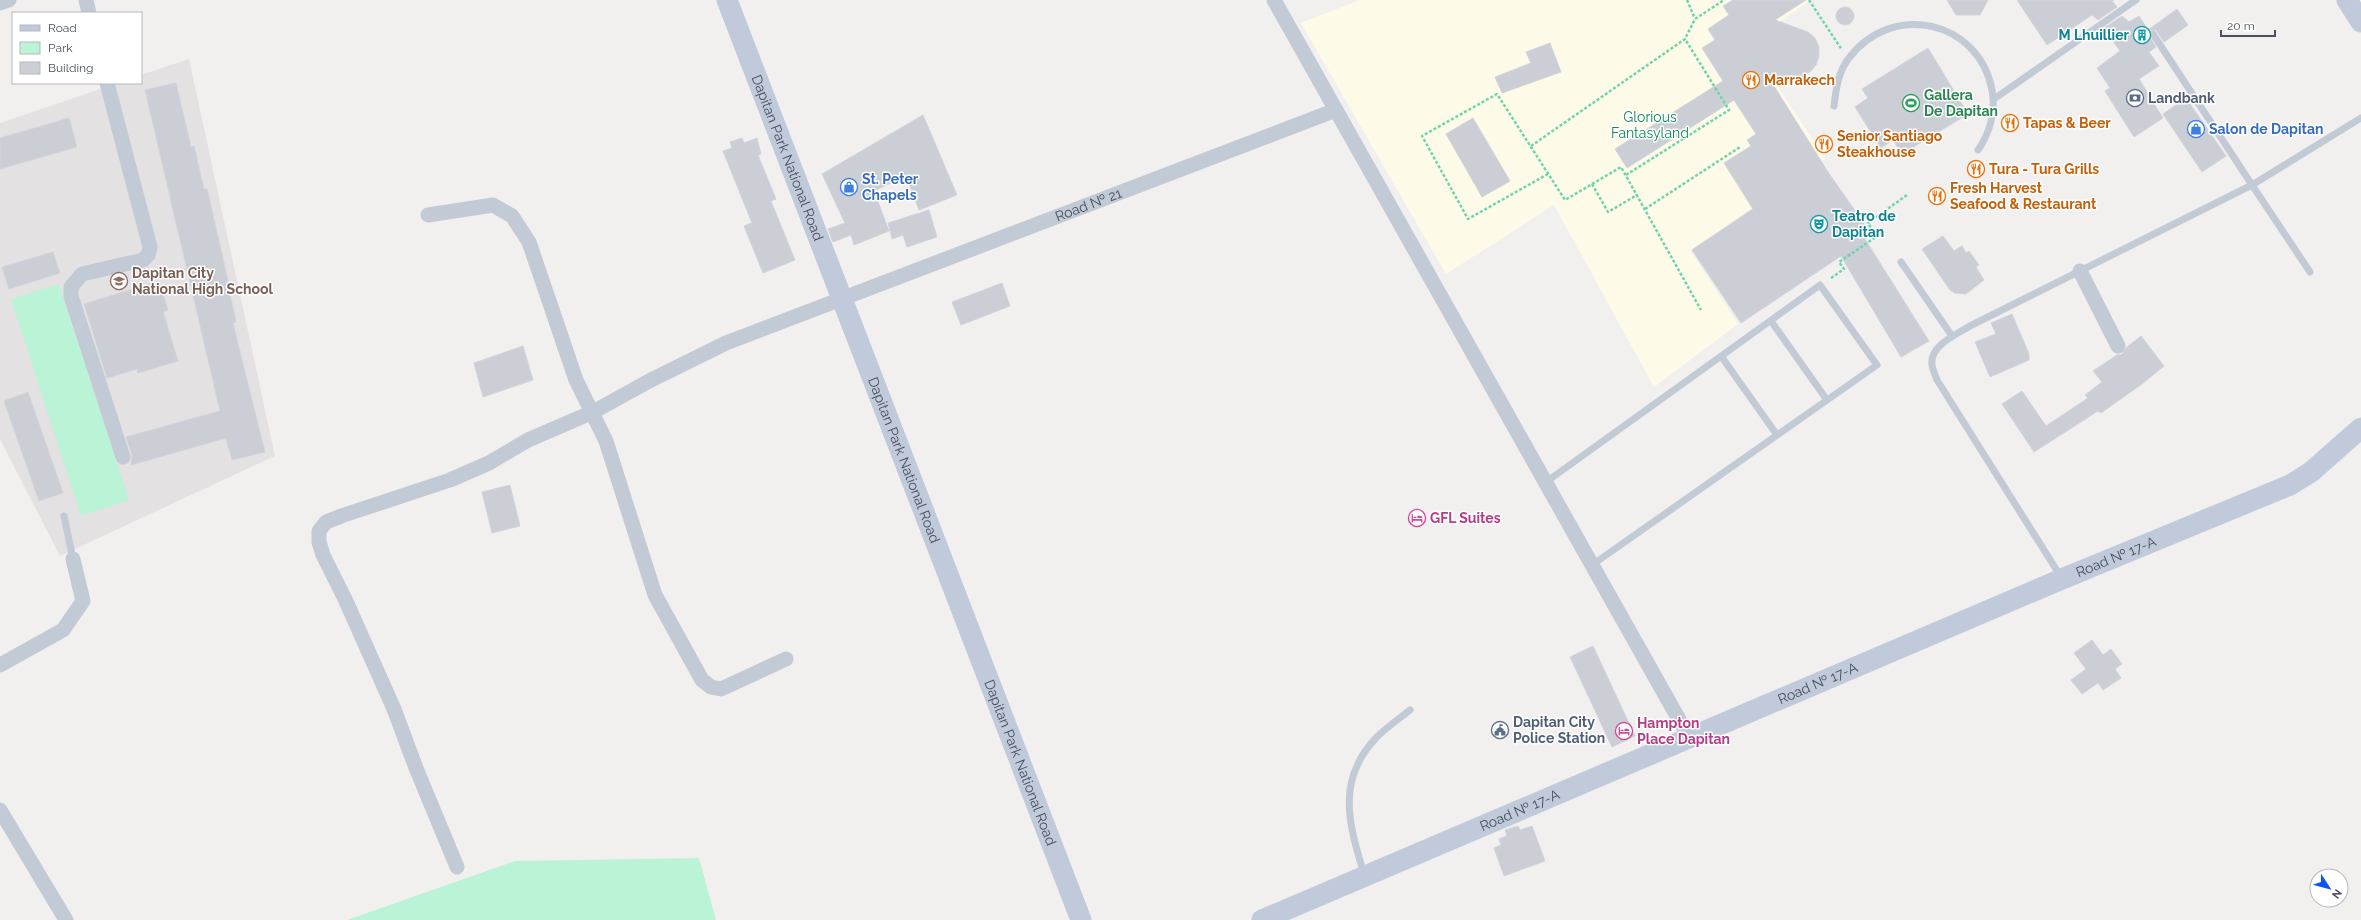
<svg xmlns="http://www.w3.org/2000/svg" width="2361" height="920" font-family="Raleway,sans-serif">
	<rect width="100%" height="100%" fill="#f2f0ef"/>
	<path fill="#fdfae8" d="M1360,0H1811L1750,43L1825,159L1690,250L1738,324L1654,387L1554,205L1446,274L1301,23Z"/>
	<path fill="#e3e1e1" d="M189,59L275,456L60,556L0,439V123L118,83H141V75Z"/>
	<path fill="#bbf3d6" d="M59,284L129,500L81,516L11,299Z
		M699,858L716,920H347L515,861Z"/>
	<path fill="#cbced5" stroke="#d3d4db" d="M1733,0H1806L1775,20L1808,32L1815,38L1819,47V56L1816,65L1810,72L1801,76L1769,78L1828,172L1872,235L1865,239L1929,341L1901,357L1841,256L1741,323L1692,250L1753,209L1724,163L1751,146L1747,140L1756,134L1734,100L1627,168L1615,149L1723,81L1702,48L1715,40L1708,29L1729,15L1723,6Z
		M1947,0H1988L1980,15H1956Z
		M2017,0H2114L2112,1L2117,7L2098,20L2092,15L2047,45Z
		M1836 16a9 9 0 1 1 18 0a9 9 0 1 1-18 0Z
		M2177,9L2188,25L2164,42L2156,30H2150L2149,36L2156,47L2149,52L2159,66L2139,79L2163,118L2134,137L2105,91L2110,88L2097,68L2120,51L2104,28L2122,16L2129,22L2139,16L2148,30Z
		M1550,43L1561,72L1502,93L1495,77L1531,63L1526,52Z
		M1928,48L1968,114L1902,154L1893,140L1881,148L1855,107L1868,98L1862,89Z
		M176,83L191,147L194,146L204,189H207L228,280H227L236,322L233,323L265,452L232,460L226,438L131,465L132,455L126,437L220,411L145,90Z
		M2186,98L2226,156L2202,172L2163,114Z
		M923,115L957,195L919,210L906,176L874,191L889,231L854,245L851,235L833,242L828,229L845,223L822,174Z
		M69,118L77,147L0,169V138Z
		M1473,118L1510,181L1482,197L1446,134Z
		M742,138L744,143L757,138L761,154L758,155L776,199L771,201L795,260L763,273L744,226L752,223L723,151L732,148L730,142Z
		M929,210L937,237L907,247L903,235L892,239L888,223Z
		M1943,236L1954,251L1962,246L1966,253L1969,251L1979,265L1976,267L1984,280L1966,294L1955,293L1950,290L1922,249Z
		M53,252L60,273L9,289L2,267Z
		M159,281L168,310L163,312L178,361L138,373L137,369L107,378L84,304Z
		M1002,283L1010,306L961,325L952,302Z
		M2012,314L2029,354V360L1990,377L1975,342L1996,334L1991,323Z
		M2141,336L2164,366L2142,384L2101,413L2098,411L2034,452L2002,404L2022,391L2046,426L2088,398L2085,395L2102,382L2093,371L2117,355L2122,354L2127,347Z
		M523,346L533,380L483,397L474,363Z
		M28,392L63,493L39,501L4,401Z
		M510,485L520,526L492,533L482,492Z
		M2092,640L2103,655L2111,649L2122,664L2115,669L2121,678L2103,690L2098,683L2082,694L2071,680L2086,669L2074,653Z
		M1593,646L1635,736L1612,747L1570,657Z
		M1518,826L1520,830L1532,826L1545,861L1504,876L1494,848L1501,845L1499,839L1507,836L1505,830Z"/>
	<g fill="none" stroke-linecap="round" stroke-linejoin="round">
		<path stroke="#70d4ad" stroke-width="2.5" stroke-dasharray="3 2" stroke-linecap="butt" d="M1687,0L1695,19
			M1809,0L1842,50
			M1531,146L1685,39L1695,19L1724,0
			M1548,174L1468,219L1422,136L1497,94L1565,200L1621,167L1701,310
			M1626,175L1729,110L1685,39
			M1592,184L1608,212L1637,195
			M1645,209L1740,147
			M1831,278L1844,269L1839,262L1876,237L1868,223L1907,195"/>
		<path stroke="#c2cad5" stroke-width="7" d="M2153,34L2252,185L2361,118
			M1994,99L2136,0
			M1834,106C1836,89 1838,72 1849,58C1892,1 1979,20 1992,90C1996,111 1990,133 1978,150
			M1901,262L1952,336
			M1771,321L1827,400
			M1721,356L1777,435
			M1546,482L1820,285L1877,365L1592,565
			M64,516L73,559
			M2061,577L1937,380C1935,375 1933,370 1932,365C1929,346 1957,334 1970,326L2252,185L2310,272
			M1364,874C1349,825 1336,781 1375,739C1385,728 1399,719 1410,710"/>
		<g stroke="#c2cad5" stroke-width="15">
			<path d="M86,0L89,13"/>
			<path d="M1274,0L1690,739"/>
			<path d="M0,3L9,0"/>
			<path d="M107,83L150,247L148,255L143,260L82,274L71,287V296L123,457"/>
			<path d="M428,215L493,205L512,216L529,242L576,380L606,441L655,595L702,680L711,687L721,689L786,659"/>
			<path d="M2080,271L2118,346"/>
			<path d="M0,665L63,630L83,601L73,559"/>
			<path d="M0,810L66,920"/>
			<path id="s1" d="M457,867L416,768L394,709L345,599L323,555L319,542V531L326,522L344,515L450,480L489,463L528,440L593,412L651,380L726,343L1336,110"/>
		</g>
		<g stroke="#c1cada" stroke-width="21">
			<path id="s2" d="M727,0L1081,920"/>
			<path d="M2347,0L2361,22"/>
			<path id="s3" d="M1262,920L2062,579L2290,485L2311,472L2361,428"/>
		</g>
	</g>
	<defs>
		<g id="building-ring" transform="scale(0.9)"><circle r="9.5" fill="#fff" stroke="#0f9aa8" stroke-width="1.5"/><path d="M-4-6H4V6H1V3H-1V6H-4ZM-2.5-4.3h1.7v1.8h-1.7ZM.8-4.3h1.7v1.8H.8ZM-2.5-1h1.7V.8h-1.7ZM.8-1h1.7V.8H.8Z" fill="#0f9aa8"/></g>
		<g id="restaurant-ring" transform="scale(0.9)"><circle r="9.5" fill="#fff" stroke="#e8710a" stroke-width="1.5"/><path d="M-5-6h1v4h1v-4h1v4h1v-4h1v5L-1.5 .5V6h-2V.5L-5-1ZM5-6V6H3V1.5H1.5Q1.5-4 5-6Z" fill="#e8710a"/></g>
		<g id="bank-ring" transform="scale(0.9)"><circle r="9.5" fill="#fff" stroke="#5c6f8a" stroke-width="1.5"/><path d="M-6-4H6V4H-6ZM0-2.3a2.3 2.3 0 1 0 0 4.6a2.3 2.3 0 1 0 0-4.6Z" fill="#5c6f8a"/></g>
		<g id="stadium-ring" transform="scale(0.9)"><circle r="9.5" fill="#fff" stroke="#2e9e5b" stroke-width="1.5"/><path d="M0-5a6.5 5 0 1 0 0 10a6.5 5 0 1 0 0-10ZM-3.5-1.8h7v3.6h-7Z" fill="#2e9e5b"/></g>
		<g id="shop-ring" transform="scale(0.9)"><circle r="9.5" fill="#fff" stroke="#3f7fe0" stroke-width="1.5"/><path d="M-5-2.5h2.3a2.7 3.5 0 0 1 5.4 0H5L5.5 6h-11ZM-1.5-2.5h3a1.5 2.3 0 0 0-3 0Z" fill="#3f7fe0"/></g>
		<g id="theatre-ring" transform="scale(0.9)"><circle r="9.5" fill="#fff" stroke="#0f9aa8" stroke-width="1.5"/><path d="M-5-5.5Q0-4 5-5.5V0Q5 5 0 6Q-5 5-5 0ZM-3.3-2.5H-1v1.5H-3.3ZM1-2.5H3.3v1.5H1ZM-2.8 1Q0 5.5 2.8 1Z" fill="#0f9aa8"/></g>
		<g id="school-ring" transform="scale(0.9)"><circle r="9.5" fill="#fff" stroke="#8d6e63" stroke-width="1.5"/><path d="M0-5L7-2L0 1L-7-2ZM-4 1L0 2.5L4 1V4Q0 6-4 4Z" fill="#8d6e63"/></g>
		<g id="hotel-ring" transform="scale(0.9)"><circle r="9.5" fill="#fff" stroke="#d1479c" stroke-width="1.5"/><path d="M-6-4.5h1.5V1H6V5H4.5V3h-9V5H-6ZM-4 0a1.8 1.8 0 1 1 3.6 0ZM.5 0V-2.5h3Q6-2.5 6 0Z" fill="#d1479c"/></g>
		<g id="civic-ring" transform="scale(0.9)"><circle r="9.5" fill="#fff" stroke="#5c6f8a" stroke-width="1.5"/><path d="M-.6-6.5H3V-4.5H.6V-3L4-1V1h2V6H-6V1h2V-1L-.6-3ZM-1.2 2.5V6h2.4V2.5Z" fill="#5c6f8a"/></g>
	</defs>
	<g fill-rule="evenodd">
		<use href="#building-ring" x="2142" y="35"/>
		<use href="#restaurant-ring" x="1751" y="80"/>
		<use href="#bank-ring" x="2135" y="98"/>
		<use href="#stadium-ring" x="1911" y="103"/>
		<use href="#restaurant-ring" x="2010" y="123"/>
		<use href="#shop-ring" x="2196" y="129"/>
		<use href="#restaurant-ring" x="1824" y="144"/>
		<use href="#restaurant-ring" x="1976" y="169"/>
		<use href="#shop-ring" x="849" y="187"/>
		<use href="#restaurant-ring" x="1937" y="196"/>
		<use href="#theatre-ring" x="1819" y="224"/>
		<use href="#school-ring" x="119" y="281"/>
		<use href="#hotel-ring" x="1417" y="518"/>
		<use href="#civic-ring" x="1500" y="730"/>
		<use href="#hotel-ring" x="1624" y="731"/>
	</g>
	<g text-anchor="middle" dominant-baseline="central" stroke-width="3" stroke-linejoin="round" paint-order="stroke">
		<g font-size="14" font-weight="bold" fill="#0d838f" stroke="#fff" text-anchor="end">
			<text x="2129" y="35">M Lhuillier</text>
			<text x="1832" y="216" text-anchor="start">Teatro de<tspan x="1832" dy="16">Dapitan</tspan></text>
		</g>
		<g font-size="14" font-weight="bold" fill="#c56008" stroke="#fff" text-anchor="start">
			<text x="1764" y="80">Marrakech</text>
			<text x="2023" y="123">Tapas &amp; Beer</text>
			<text x="1837" y="136">Senior Santiago<tspan x="1837" dy="16">Steakhouse</tspan></text>
			<text x="1989" y="169">Tura - Tura Grills</text>
			<text x="1950" y="188">Fresh Harvest<tspan x="1950" dy="16">Seafood &amp; Restaurant</tspan></text>
		</g>
		<g font-size="14" font-weight="bold" fill="#27864d" stroke="#fff" text-anchor="start">
			<text x="1924" y="95">Gallera<tspan x="1924" dy="16">De Dapitan</tspan></text>
		</g>
		<g font-size="14" font-weight="bold" fill="#4e5e75" stroke="#fff" text-anchor="start">
			<text x="2148" y="98">Landbank</text>
			<text x="1513" y="722">Dapitan City<tspan x="1513" dy="16">Police Station</tspan></text>
		</g>
		<g font-size="14" fill="#108758" stroke="#fff">
			<text x="1650" y="117">Glorious<tspan x="1650" dy="16">Fantasyland</tspan></text>
		</g>
		<g font-size="14" font-weight="bold" fill="#366cbe" stroke="#fff" text-anchor="start">
			<text x="2209" y="129">Salon de Dapitan</text>
			<text x="862" y="179">St. Peter<tspan x="862" dy="16">Chapels</tspan></text>
		</g>
		<g font-size="14" fill="#46505f" stroke="#fff">
			<text stroke="none"><textPath href="#s2" startOffset="169">Dapitan Park National Road</textPath></text>
			<text stroke="none"><textPath href="#s1" startOffset="1203">Road № 21</textPath></text>
			<text stroke="none"><textPath href="#s2" startOffset="493">Dapitan Park National Road</textPath></text>
			<text stroke="none"><textPath href="#s3" startOffset="928">Road № 17-A</textPath></text>
			<text stroke="none"><textPath href="#s3" startOffset="604">Road № 17-A</textPath></text>
			<text stroke="none"><textPath href="#s2" startOffset="817">Dapitan Park National Road</textPath></text>
			<text stroke="none"><textPath href="#s3" startOffset="280">Road № 17-A</textPath></text>
		</g>
		<g font-size="14" font-weight="bold" fill="#785e54" stroke="#fff" text-anchor="start">
			<text x="132" y="273">Dapitan City<tspan x="132" dy="16">National High School</tspan></text>
		</g>
		<g font-size="14" font-weight="bold" fill="#b23c85" stroke="#fff" text-anchor="start">
			<text x="1430" y="518">GFL Suites</text>
			<text x="1637" y="723">Hampton<tspan x="1637" dy="16">Place Dapitan</tspan></text>
		</g>
	</g>
	<rect x="12" y="12" width="130" height="72" fill="#ffffff" stroke="#b5b9bf"/>
	<rect x="20" y="25" width="20" height="6" fill="#c1cada" stroke="#b5b9bf"/>
	<text x="48" y="32" font-size="12" fill="#46505f">Road</text>
	<rect x="20" y="42" width="20" height="12" fill="#bbf3d6" stroke="#b5b9bf"/>
	<text x="48" y="52" font-size="12" fill="#46505f">Park</text>
	<rect x="20" y="62" width="20" height="12" fill="#cbced5" stroke="#b5b9bf"/>
	<text x="48" y="72" font-size="12" fill="#46505f">Building</text>
	<g transform="translate(2329 888) rotate(126)"><circle r="19" fill="#ffffff" stroke="#b5b9bf"/>
	<path d="M0-3L7 15L0 10L-7 15Z" fill="#0b56f1"/>
	<text y="-6" font-size="11" font-weight="bold" text-anchor="middle" fill="#46505f">N</text>
	</g>
	<path d="M2221 30v6h54v-6" fill="none" stroke="#46505f" stroke-width="2"/>
	<text x="2227" y="30" font-size="12" fill="#46505f" stroke="#ffffff" stroke-width="3" paint-order="stroke">20 m</text>
</svg>
